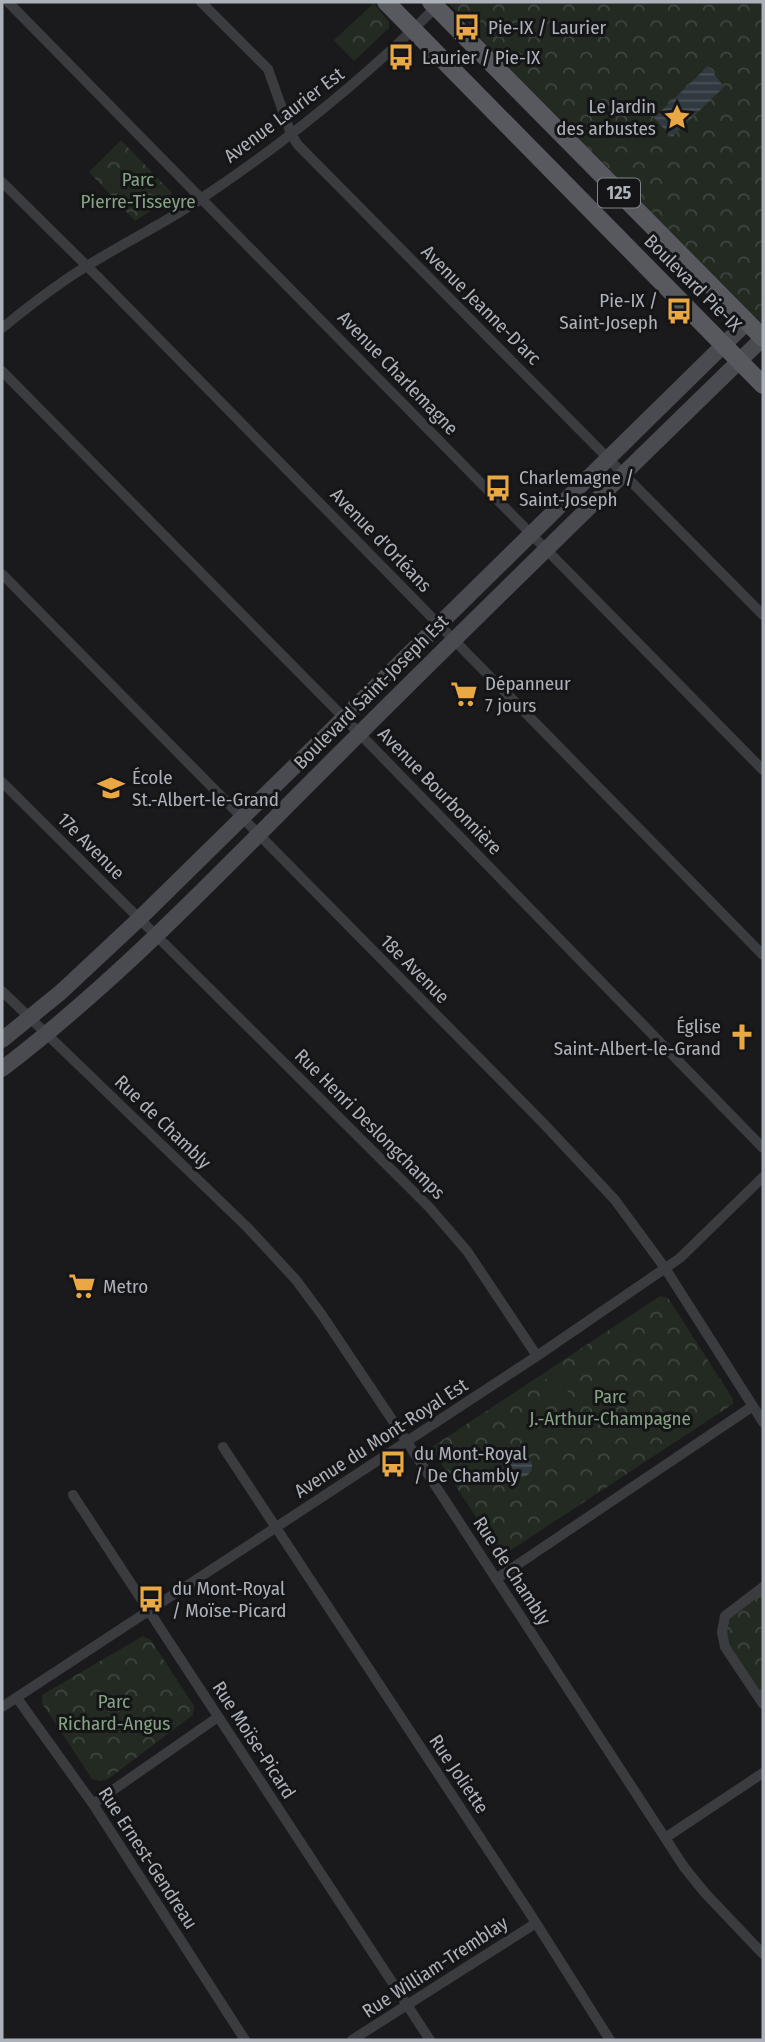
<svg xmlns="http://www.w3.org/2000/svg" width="765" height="2042" font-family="'Fira Sans Condensed',sans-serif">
	<defs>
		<pattern id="forest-crowns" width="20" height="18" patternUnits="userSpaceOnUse" patternTransform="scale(1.75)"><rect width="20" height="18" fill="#222a22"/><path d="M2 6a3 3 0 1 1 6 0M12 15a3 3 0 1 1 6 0" fill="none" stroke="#3f4640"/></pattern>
		<pattern id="water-rules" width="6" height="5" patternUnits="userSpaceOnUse" patternTransform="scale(1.75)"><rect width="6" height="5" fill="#30393f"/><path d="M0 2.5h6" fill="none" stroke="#4b5359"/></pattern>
	</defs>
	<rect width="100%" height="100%" fill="#1a1a1c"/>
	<path fill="url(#forest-crowns)" d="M447,2H763V325L479,37L480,36L476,31L478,28L473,24L471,26Z
		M374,3L389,22V28L354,61L334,40Z
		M121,140L172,193L171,198L135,221L89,172Z
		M660,1296L668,1298L733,1399V1404L508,1552H499L432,1450V1447Z
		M763,1587V1704L725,1647V1616Z
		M143,1636L151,1640L194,1706L193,1715L108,1779L101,1781L92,1779L42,1703V1695Z"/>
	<path fill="#222a22" d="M552,1368L576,1404L567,1410L543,1374Z"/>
	<path fill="url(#water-rules)" d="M708,66L724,87L672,137L654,118Z
		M510 1466a11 11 0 1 1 22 0a11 11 0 1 1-22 0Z"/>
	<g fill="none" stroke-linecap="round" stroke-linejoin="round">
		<path stroke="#3b3c40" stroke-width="10" d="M8,2L763,770
			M201,2L268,69L291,134L298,145L763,615
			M2,182L99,278L763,955
			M2,328C29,306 57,284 87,266C125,242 165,223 202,198C286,142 365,78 436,7
			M2,371L359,733L763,1148
			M2,574L545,1125L615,1200L665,1268L763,1422
			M2,782L429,1207L467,1251L537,1356
			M2,991L248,1228L296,1280L322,1315L407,1442L684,1867L705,1893L763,1954
			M223,1447L529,1912L610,2040
			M73,1495L430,2040
			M496,1579L753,1406
			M763,1587L725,1616L722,1632L725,1647L763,1704
			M17,1698L93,1804L245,2040
			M2,1707L537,1356L680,1258L763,1177
			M93,1804L218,1717
			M665,1838L763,1773
			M352,2040L536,1923"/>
		<path stroke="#494b50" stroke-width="16" d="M2,1040L61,992L139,919L747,322
			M2,1069C124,976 230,862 339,754C479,614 621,476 763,338"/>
		<path stroke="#57595f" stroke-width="18" d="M386,2L763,385
			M431,2L763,338"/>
	</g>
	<defs>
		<g id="bus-bare" transform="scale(2.1)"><path d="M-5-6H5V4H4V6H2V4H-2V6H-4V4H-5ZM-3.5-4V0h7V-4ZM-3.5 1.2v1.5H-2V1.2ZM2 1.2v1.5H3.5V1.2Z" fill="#e9a844" stroke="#151517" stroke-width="2.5" paint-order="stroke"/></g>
		<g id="sight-bare" transform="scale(2.1)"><path d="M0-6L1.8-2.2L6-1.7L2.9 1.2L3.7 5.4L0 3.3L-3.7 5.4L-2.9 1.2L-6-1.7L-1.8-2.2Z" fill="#e9a844" stroke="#151517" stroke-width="2.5" paint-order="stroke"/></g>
		<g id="supermarket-bare" transform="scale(2.1)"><path d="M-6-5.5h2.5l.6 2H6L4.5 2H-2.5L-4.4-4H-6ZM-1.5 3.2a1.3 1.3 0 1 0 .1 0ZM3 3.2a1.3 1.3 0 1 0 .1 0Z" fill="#e9a844" stroke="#151517" stroke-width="2.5" paint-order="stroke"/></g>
		<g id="school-bare" transform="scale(2.1)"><path d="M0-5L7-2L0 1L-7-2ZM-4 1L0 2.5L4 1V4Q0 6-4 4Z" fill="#e9a844" stroke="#151517" stroke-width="2.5" paint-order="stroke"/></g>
		<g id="church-bare" transform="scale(2.1)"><path d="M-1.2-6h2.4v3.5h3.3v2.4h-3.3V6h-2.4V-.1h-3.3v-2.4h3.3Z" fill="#e9a844" stroke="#151517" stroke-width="2.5" paint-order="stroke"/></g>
	</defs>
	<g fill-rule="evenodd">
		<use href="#bus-bare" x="467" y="27"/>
		<use href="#bus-bare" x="401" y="57"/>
		<use href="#sight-bare" x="677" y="117"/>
		<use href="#bus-bare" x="679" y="311"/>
		<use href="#bus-bare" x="498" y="488"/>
		<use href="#supermarket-bare" x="464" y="694"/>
		<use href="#school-bare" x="111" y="788"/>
		<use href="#church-bare" x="742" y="1037"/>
		<use href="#supermarket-bare" x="82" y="1286"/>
		<use href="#bus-bare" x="393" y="1464"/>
		<use href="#bus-bare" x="151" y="1599"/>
	</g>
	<g text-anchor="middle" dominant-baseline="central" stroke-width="6" stroke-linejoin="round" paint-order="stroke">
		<rect fill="#151517" stroke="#7f8389" stroke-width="2" x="598" y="178.5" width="42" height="29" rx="5"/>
		<g font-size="18" font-weight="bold" fill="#adb2ba">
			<text x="619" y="193">125</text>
		</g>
		<g font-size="19" fill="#adb2ba" stroke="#151517" text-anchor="start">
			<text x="488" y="27">Pie-IX / Laurier</text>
			<text x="422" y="57">Laurier / Pie-IX</text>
			<text x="656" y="106" text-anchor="end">Le Jardin<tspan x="656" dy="22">des arbustes</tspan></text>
			<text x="658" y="300" text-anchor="end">Pie-IX /<tspan x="658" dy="22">Saint-Joseph</tspan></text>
			<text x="519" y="477">Charlemagne /<tspan x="519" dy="22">Saint-Joseph</tspan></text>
			<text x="485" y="683">Dépanneur<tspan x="485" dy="22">7 jours</tspan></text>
			<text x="132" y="777">École<tspan x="132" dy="22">St.-Albert-le-Grand</tspan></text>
			<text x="721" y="1026" text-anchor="end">Église<tspan x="721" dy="22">Saint-Albert-le-Grand</tspan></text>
			<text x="103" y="1286">Metro</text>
			<text x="414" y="1453">du Mont-Royal<tspan x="414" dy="22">/ De Chambly</tspan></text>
			<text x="172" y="1588">du Mont-Royal<tspan x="172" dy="22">/ Moïse-Picard</tspan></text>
		</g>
		<g font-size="19" fill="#adb2ba" stroke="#151517">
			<text transform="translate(284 115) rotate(-37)">Avenue Laurier Est</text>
			<text transform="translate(693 283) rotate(45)">Boulevard Pie-IX</text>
			<text transform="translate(481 305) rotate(45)">Avenue Jeanne-D'arc</text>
			<text transform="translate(398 373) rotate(46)">Avenue Charlemagne</text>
			<text transform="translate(381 540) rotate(46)">Avenue d'Orléans</text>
			<text transform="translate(371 692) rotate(-45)">Boulevard Saint-Joseph Est</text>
			<text transform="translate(440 791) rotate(46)">Avenue Bourbonnière</text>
			<text transform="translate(91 846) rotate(45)">17e Avenue</text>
			<text transform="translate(415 969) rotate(45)">18e Avenue</text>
			<text transform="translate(163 1122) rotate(44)">Rue de Chambly</text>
			<text transform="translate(370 1124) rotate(45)">Rue Henri Deslongchamps</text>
			<text transform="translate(381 1438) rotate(-33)">Avenue du Mont-Royal Est</text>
			<text transform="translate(512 1571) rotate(57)">Rue de Chambly</text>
			<text transform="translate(254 1740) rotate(57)">Rue Moïse-Picard</text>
			<text transform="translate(459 1774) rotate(56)">Rue Joliette</text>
			<text transform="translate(148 1858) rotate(57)">Rue Ernest-Gendreau</text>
			<text transform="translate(435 1967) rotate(-33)">Rue William-Tremblay</text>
		</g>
		<g font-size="19" fill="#85a485" stroke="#151517">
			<text x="138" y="179">Parc<tspan x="138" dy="22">Pierre-Tisseyre</tspan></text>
			<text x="610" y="1396">Parc<tspan x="610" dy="22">J.-Arthur-Champagne</tspan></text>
			<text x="114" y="1701">Parc<tspan x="114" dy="22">Richard-Angus</tspan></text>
		</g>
	</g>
	<rect width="765" height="2042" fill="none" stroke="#adb2ba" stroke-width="7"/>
</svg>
